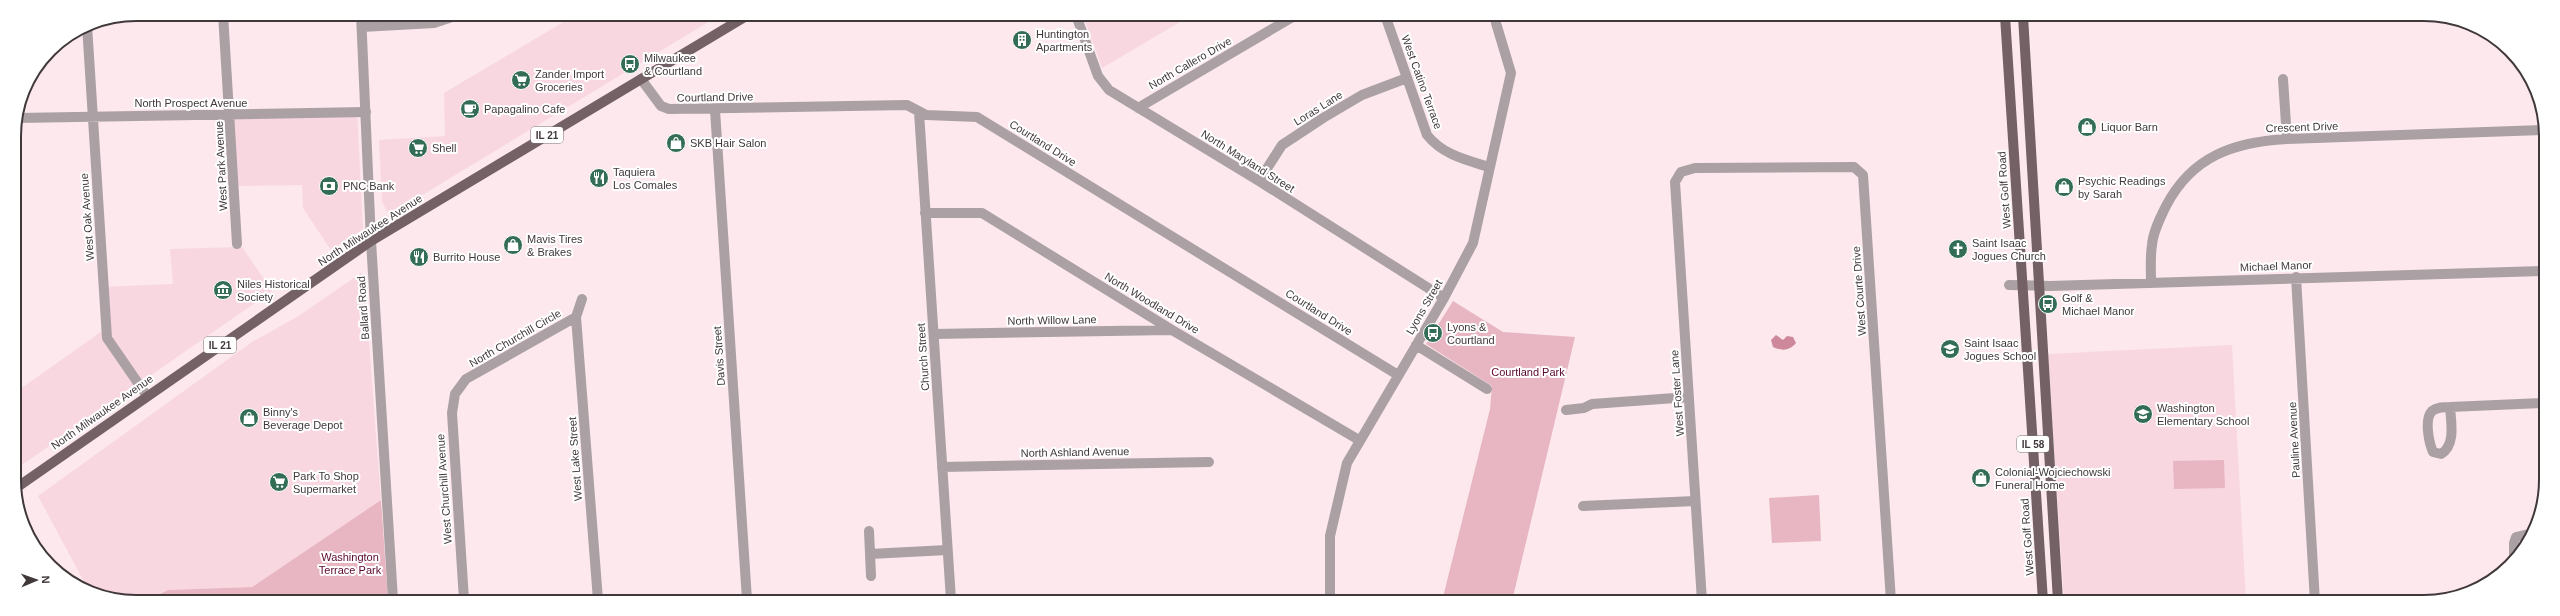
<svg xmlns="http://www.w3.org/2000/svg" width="2560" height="616" font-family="Arial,sans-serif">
	<rect width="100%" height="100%" fill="#fce8ed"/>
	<path fill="#f8d7e0" d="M577,14L720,15L399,209L387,211L382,202L379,140L445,136L444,93Z
		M1083,15H1192L1102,68Z
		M357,110L363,229L331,250L303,208L302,185L236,186L231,113Z
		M242,247L272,291L16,469V392L105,329L102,287L173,284L170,249Z
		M361,273L364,277L381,500L252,587L168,590L149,600H112L89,591L38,496L252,342L297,317Z
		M2232,345L2246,602L2064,601L2048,354Z"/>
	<path fill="#e8b6c3" d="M1453,301L1503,332L1575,337L1512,601H1442L1490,409L1492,386L1426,344Z
		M2224,460L2225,488L2174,489L2173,461Z
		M1819,495L1821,541L1772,543L1769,498Z
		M381,500L388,600H158V595L168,590L252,587Z"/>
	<path fill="#cd889c" d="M1776,335L1783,340L1787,336L1793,337L1796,343C1789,351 1782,351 1773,347L1771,340Z"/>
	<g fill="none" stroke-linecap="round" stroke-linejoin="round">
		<path stroke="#aba0a3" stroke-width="10" d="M223,14L237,244
			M1076,15L1098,76L1109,90L1259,181L1444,298
			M1385,15L1427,135C1443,155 1466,160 1489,167
			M87,25L107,338L147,396
			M362,27L434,23L461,14
			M641,79L661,106L669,109L907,105L926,115L977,117L1398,375
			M2283,79L2287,139
			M1138,108L1296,15
			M715,110L747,600
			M919,112L951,600
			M17,118L366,112
			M1259,181L1282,145L1323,118L1362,95L1407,78
			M925,213H982L1172,330L1359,440
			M2296,277L2315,602
			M2151,282C2151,270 2150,257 2152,245C2153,232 2160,218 2166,206C2192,156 2234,142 2287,139L2544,130
			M2009,285L2050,286L2544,271
			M582,299L576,317L598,600
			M934,334L1171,330
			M1416,345L1487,389
			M2450,407C2451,422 2456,445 2441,454L2433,452C2429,443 2424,419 2432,411C2437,407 2444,407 2450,407L2544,403
			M1566,410L1584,408L1592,404L1689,397
			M942,467L1209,462
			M1583,506L1695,501
			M869,531L871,576
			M870,554L947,550
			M2514,560V543L2516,537L2533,533
			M464,600L452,413L455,394L466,379L576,317
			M1330,601V536L1347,463L1444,298L1473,243L1511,73L1496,23V15
			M1702,601L1675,182L1681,172L1695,168L1854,167L1863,175L1891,601"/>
		<path stroke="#aba0a3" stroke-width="10" d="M361,14L371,241L393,600"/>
		<path stroke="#736165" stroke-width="10" d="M2005,16L2043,601
			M2023,16L2058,601
			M16,488L371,241L748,15"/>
	</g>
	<defs>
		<g id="building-disc" transform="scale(1)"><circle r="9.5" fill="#336d56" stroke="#fff"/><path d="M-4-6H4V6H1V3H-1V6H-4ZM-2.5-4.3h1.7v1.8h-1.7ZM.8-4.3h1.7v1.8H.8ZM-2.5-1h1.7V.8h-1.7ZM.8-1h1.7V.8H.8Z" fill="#fff"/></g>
		<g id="bus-disc" transform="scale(1)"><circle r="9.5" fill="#336d56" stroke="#fff"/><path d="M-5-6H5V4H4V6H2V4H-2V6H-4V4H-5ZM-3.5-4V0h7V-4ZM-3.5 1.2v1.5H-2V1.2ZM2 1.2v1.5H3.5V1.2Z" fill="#fff"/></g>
		<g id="supermarket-disc" transform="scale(1)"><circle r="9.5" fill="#336d56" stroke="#fff"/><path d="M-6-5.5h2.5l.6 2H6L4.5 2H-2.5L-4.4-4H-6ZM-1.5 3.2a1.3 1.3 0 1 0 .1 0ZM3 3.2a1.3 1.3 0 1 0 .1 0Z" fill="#fff"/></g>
		<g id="cafe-disc" transform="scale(1)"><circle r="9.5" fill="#336d56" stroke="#fff"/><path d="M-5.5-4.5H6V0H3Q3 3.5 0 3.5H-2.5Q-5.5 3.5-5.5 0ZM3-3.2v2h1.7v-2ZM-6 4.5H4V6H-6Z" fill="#fff"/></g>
		<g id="shop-disc" transform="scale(1)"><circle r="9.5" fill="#336d56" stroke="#fff"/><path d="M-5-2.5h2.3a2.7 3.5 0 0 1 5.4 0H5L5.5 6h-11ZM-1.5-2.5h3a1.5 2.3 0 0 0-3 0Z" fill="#fff"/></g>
		<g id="restaurant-disc" transform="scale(1)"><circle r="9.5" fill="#336d56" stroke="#fff"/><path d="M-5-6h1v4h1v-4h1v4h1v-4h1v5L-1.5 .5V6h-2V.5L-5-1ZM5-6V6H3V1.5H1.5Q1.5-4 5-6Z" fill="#fff"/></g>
		<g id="bank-disc" transform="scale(1)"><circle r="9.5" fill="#336d56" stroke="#fff"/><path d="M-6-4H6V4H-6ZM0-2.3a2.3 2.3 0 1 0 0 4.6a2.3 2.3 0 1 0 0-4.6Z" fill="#fff"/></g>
		<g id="church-disc" transform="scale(1)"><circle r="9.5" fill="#336d56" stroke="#fff"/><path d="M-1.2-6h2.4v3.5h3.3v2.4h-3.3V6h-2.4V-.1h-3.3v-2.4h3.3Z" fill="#fff"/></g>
		<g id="museum-disc" transform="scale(1)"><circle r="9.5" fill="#336d56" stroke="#fff"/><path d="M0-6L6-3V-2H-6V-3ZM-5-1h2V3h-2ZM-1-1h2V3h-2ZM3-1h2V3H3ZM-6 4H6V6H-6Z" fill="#fff"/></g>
		<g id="school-disc" transform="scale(1)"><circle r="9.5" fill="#336d56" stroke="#fff"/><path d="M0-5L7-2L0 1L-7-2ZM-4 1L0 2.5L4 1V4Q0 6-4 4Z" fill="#fff"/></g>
	</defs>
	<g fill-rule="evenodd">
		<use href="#building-disc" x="1022" y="40"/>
		<use href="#bus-disc" x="630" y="64"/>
		<use href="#supermarket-disc" x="521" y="80"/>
		<use href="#cafe-disc" x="470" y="109"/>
		<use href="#shop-disc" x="2087" y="127"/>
		<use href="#shop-disc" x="676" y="143"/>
		<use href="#supermarket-disc" x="418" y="148"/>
		<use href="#restaurant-disc" x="599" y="178"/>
		<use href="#bank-disc" x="329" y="186"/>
		<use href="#shop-disc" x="2064" y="187"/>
		<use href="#shop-disc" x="513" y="245"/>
		<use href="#church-disc" x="1958" y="249"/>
		<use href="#restaurant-disc" x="419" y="257"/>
		<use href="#museum-disc" x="223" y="290"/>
		<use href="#bus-disc" x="2048" y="304"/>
		<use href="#bus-disc" x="1433" y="333"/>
		<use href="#school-disc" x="1950" y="349"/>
		<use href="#school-disc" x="2143" y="414"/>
		<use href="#shop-disc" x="249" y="418"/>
		<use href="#shop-disc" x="1981" y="478"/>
		<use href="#supermarket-disc" x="279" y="482"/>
	</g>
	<g text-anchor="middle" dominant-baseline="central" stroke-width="4" stroke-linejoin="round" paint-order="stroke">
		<g fill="#fff" stroke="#7a7475" stroke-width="1">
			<rect x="531" y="127" width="32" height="16" rx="3"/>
			<rect x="204" y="337" width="32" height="16" rx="3"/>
			<rect x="2017" y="436" width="32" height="16" rx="3"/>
		</g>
		<g font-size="10" font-weight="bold" fill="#41383a">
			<text x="547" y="135">IL 21</text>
			<text x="220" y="345">IL 21</text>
			<text x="2033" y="444">IL 58</text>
		</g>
		<g font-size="11" fill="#41383a" stroke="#fff" text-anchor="start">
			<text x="1036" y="34">Huntington<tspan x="1036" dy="13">Apartments</tspan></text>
			<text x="644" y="58">Milwaukee<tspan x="644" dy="13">&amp; Courtland</tspan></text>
			<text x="535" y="74">Zander Import<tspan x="535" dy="13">Groceries</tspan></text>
			<text x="484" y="109">Papagalino Cafe</text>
			<text x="2101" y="127">Liquor Barn</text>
			<text x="690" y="143">SKB Hair Salon</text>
			<text x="432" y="148">Shell</text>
			<text x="613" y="172">Taquiera<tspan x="613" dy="13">Los Comales</tspan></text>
			<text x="2078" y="181">Psychic Readings<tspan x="2078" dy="13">by Sarah</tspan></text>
			<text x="343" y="186">PNC Bank</text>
			<text x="527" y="239">Mavis Tires<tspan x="527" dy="13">&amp; Brakes</tspan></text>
			<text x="1972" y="243">Saint Isaac<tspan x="1972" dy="13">Jogues Church</tspan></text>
			<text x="433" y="257">Burrito House</text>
			<text x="237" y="284">Niles Historical<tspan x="237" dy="13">Society</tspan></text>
			<text x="2062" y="298">Golf &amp;<tspan x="2062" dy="13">Michael Manor</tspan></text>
			<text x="1447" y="327">Lyons &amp;<tspan x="1447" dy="13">Courtland</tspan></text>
			<text x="1964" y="343">Saint Isaac<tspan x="1964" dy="13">Jogues School</tspan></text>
			<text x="2157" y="408">Washington<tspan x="2157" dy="13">Elementary School</tspan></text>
			<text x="263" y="412">Binny's<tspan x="263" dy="13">Beverage Depot</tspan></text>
			<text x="1995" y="472">Colonial-Wojciechowski<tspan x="1995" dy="13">Funeral Home</tspan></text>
			<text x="293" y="476">Park To Shop<tspan x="293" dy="13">Supermarket</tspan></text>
		</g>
		<g font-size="11" fill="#41383a" stroke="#fff">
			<text transform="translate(1190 63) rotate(-30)">North Callero Drive</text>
			<text transform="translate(1422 82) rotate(70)">West Catino Terrace</text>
			<text transform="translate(715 97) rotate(-1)">Courtland Drive</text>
			<text x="191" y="103">North Prospect Avenue</text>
			<text transform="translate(1318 108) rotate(-32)">Loras Lane</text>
			<text transform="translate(2302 127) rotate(-2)">Crescent Drive</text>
			<text transform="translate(1043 143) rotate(32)">Courtland Drive</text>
			<text transform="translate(1248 161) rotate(32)">North Maryland Street</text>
			<text transform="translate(221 166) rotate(-93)">West Park Avenue</text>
			<text transform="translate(2004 190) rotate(-94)">West Golf Road</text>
			<text transform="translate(87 217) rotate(-94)">West Oak Avenue</text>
			<text transform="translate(370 230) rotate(-33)">North Milwaukee Avenue</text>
			<text transform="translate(2276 266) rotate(-2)">Michael Manor</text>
			<text transform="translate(1859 291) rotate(-94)">West Courte Drive</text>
			<text transform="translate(1152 303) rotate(31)">North Woodland Drive</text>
			<text transform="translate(1424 307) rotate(-60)">Lyons Street</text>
			<text transform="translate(363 308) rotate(-94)">Ballard Road</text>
			<text transform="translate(1319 312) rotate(32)">Courtland Drive</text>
			<text transform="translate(1052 320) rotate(-1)">North Willow Lane</text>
			<text transform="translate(515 338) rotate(-30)">North Churchill Circle</text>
			<text transform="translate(719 356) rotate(-94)">Davis Street</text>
			<text transform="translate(923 357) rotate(-94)">Church Street</text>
			<text transform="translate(1677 393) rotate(-94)">West Foster Lane</text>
			<text transform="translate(102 412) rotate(-35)">North Milwaukee Avenue</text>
			<text transform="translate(2294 440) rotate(-93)">Pauline Avenue</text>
			<text transform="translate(1075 452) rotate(-1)">North Ashland Avenue</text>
			<text transform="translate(575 459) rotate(-94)">West Lake Street</text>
			<text transform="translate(444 489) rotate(-94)">West Churchill Avenue</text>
			<text transform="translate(2027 537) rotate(-94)">West Golf Road</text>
		</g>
		<g font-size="11" fill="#5b072d" stroke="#fff">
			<text x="1528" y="372">Courtland Park</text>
			<text x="350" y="557">Washington<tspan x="350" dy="13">Terrace Park</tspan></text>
		</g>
	</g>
	<path d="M0 0H2560V616H0ZM136 21H2424A115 115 0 0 1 2539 136V480A115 115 0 0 1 2424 595H136A115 115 0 0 1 21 480V136A115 115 0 0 1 136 21Z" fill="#fff" fill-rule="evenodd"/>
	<path fill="none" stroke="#41383a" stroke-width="2" d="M136 21H2424A115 115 0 0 1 2539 136V480A115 115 0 0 1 2424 595H136A115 115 0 0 1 21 480V136A115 115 0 0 1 136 21Z"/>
	<g transform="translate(36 580) rotate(88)" stroke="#ffffff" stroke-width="3" paint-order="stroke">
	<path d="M0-3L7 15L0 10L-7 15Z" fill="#41383a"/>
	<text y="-6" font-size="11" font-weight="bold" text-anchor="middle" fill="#41383a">N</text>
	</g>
</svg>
